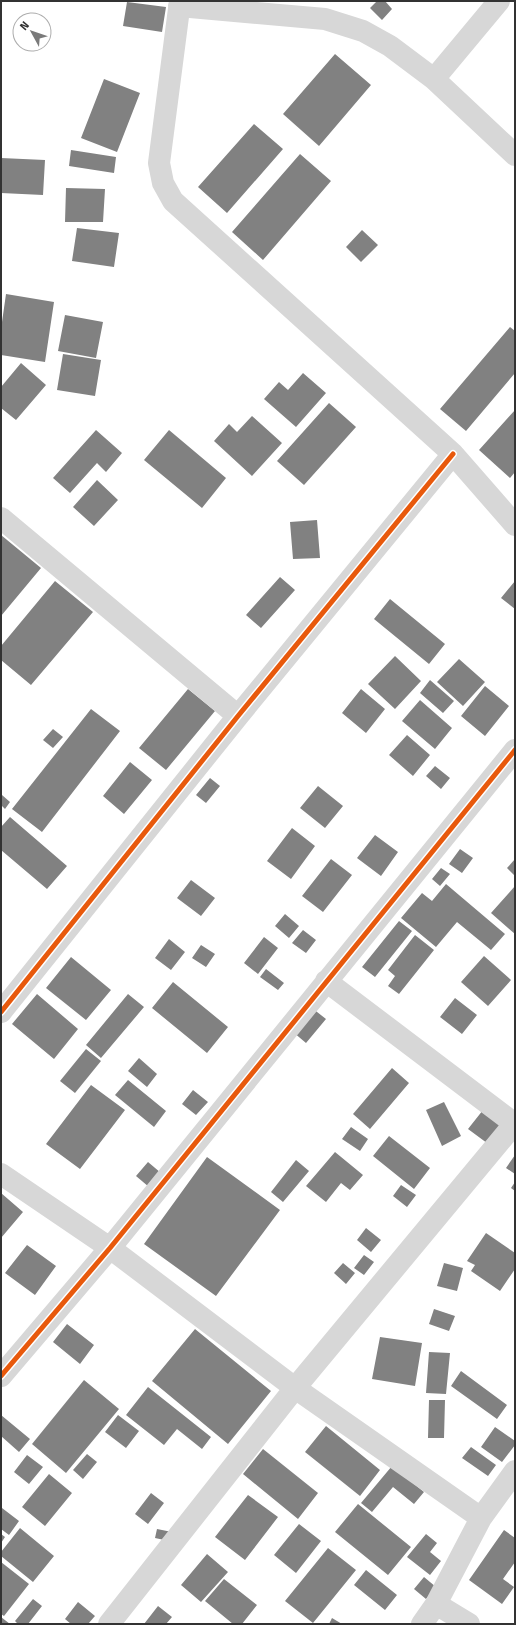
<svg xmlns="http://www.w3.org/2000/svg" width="516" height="1625" font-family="'Fira Sans',sans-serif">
	<rect width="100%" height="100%" fill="#fff"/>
	<path fill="#818181" d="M377,1H385L392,9L382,20L370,8Z
		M127,2L166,7L162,32L123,26Z
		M335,54L371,85L319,146L283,114Z
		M104,79L140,93L117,152L81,138Z
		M254,124L283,149L227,213L198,187Z
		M71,150L116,157L114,173L69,166Z
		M300,154L331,181L263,260L232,232Z
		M1,158L45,160L43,195L1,193Z
		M66,188L105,189L103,222H65Z
		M77,228L119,233L114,267L72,261Z
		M362,230L378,245L361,262L346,247Z
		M6,294L54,302L45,362L1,355V329Z
		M65,315L103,322L96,358L58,351Z
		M510,327L515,331V373L466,431L440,409Z
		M63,354L101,360L95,396L57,390Z
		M21,363L46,385L16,420L1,408V387Z
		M303,373L326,393L296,427L264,399L279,382L288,390Z
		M329,403L356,427L304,485L277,461Z
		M515,410V472L510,478L479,450Z
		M252,416L282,443L252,476L214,441L229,424L237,432Z
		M96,430L122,453L106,472L97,463L70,493L53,478Z
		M169,430L226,478L202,508L144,460Z
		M97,480L118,500L94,526L73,507Z
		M317,520L320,558L293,559L290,522Z
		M1,535L41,568L1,616Z
		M280,577L295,590L261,628L246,615Z
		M55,581L93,612L31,685L1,660V646Z
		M515,581V609L501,598Z
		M390,599L445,644L429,664L374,619Z
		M395,656L421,681L395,709L368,684Z
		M459,659L485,682L463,706L437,682Z
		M430,680L454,701L443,713L420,693Z
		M485,686L509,706L485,736L461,716Z
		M188,689L215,711L166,770L139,748Z
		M361,689L385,709L366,733L342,713Z
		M420,700L452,728L435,749L402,721Z
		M91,709L120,731L42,832L12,809Z
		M53,729L63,737L53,748L43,740Z
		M407,735L430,755L413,776L389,755Z
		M130,762L152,780L124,814L103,796Z
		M435,766L450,778L441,789L426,776Z
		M210,778L220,786L206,803L196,795Z
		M318,786L343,806L325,828L300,808Z
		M2,795L10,802L5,809L1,805Z
		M10,817L67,866L47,889L1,850V827Z
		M292,828L315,846L291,879L267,861Z
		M375,835L398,852L381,876L357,858Z
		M460,849L473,858L462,873L449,864Z
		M331,859L352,875L323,912L302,896Z
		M515,859V876L507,868Z
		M441,868L450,874L440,886L432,879Z
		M191,880L215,898L201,916L177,898Z
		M446,884L505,934L491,950L457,922L436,947L401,918L422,893L432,901Z
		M515,886V934L491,913Z
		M285,914L299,926L289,938L275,926Z
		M399,921L412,931L375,977L362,967Z
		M303,930L316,940L306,953L292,943Z
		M415,935L434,950L399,994L388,986L395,976L388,970Z
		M264,937L278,948L258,974L244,963Z
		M169,939L185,952L171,970L155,958Z
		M201,945L215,954L206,967L192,958Z
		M484,956L511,980L488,1006L461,982Z
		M71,957L111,990L86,1020L46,988Z
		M266,969L284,983L278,990L260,977Z
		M173,982L228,1027L207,1053L152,1008Z
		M37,994L78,1029L54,1059L12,1024Z
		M128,994L144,1007L101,1058L86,1045Z
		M455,998L477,1015L462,1034L440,1017Z
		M312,1008L326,1019L306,1043L293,1032Z
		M86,1049L101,1061L75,1093L60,1081Z
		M139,1058L157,1074L147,1087L128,1071Z
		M392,1068L409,1083L370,1129L353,1114Z
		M128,1080L166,1111L154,1127L115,1095Z
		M91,1085L125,1110L80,1169L46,1144Z
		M193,1090L208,1102L196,1115L182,1104Z
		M444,1102L461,1136L442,1146L426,1110Z
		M483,1110L505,1127L491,1146L468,1129Z
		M351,1127L368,1139L360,1151L342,1139Z
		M389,1136L430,1168L414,1189L373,1156Z
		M335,1152L363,1175L350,1190L341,1183L326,1202L306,1186Z
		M515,1155V1174L506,1168Z
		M207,1157L280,1210L216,1296L144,1244Z
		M296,1160L309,1171L283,1202L271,1192Z
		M148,1162L161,1173L149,1187L136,1176Z
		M515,1182V1191L511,1188Z
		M401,1185L416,1195L407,1207L393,1196Z
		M1,1193L23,1212L1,1238Z
		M366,1228L381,1240L371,1252L357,1240Z
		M486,1233L515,1253V1269L500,1291L471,1271L475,1265L467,1261Z
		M27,1245L56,1266L35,1295L5,1273Z
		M364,1255L374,1262L364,1275L354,1268Z
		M343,1263L355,1273L346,1284L334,1273Z
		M444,1263L463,1268L457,1291L437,1286Z
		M434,1309L455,1316L449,1331L429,1324Z
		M67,1324L94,1345L80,1364L53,1342Z
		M195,1329L271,1391L228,1444L152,1381Z
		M380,1337L422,1343L415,1386L372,1379Z
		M429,1352L450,1353L446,1394L426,1393Z
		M461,1371L507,1405L497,1419L451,1386Z
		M84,1380L119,1409L66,1473L32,1444Z
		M148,1387L211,1437L202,1449L177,1429L164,1445L126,1415Z
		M429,1400H445L444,1438H428Z
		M1,1415L30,1439L19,1452L1,1436Z
		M118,1415L139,1431L126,1448L105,1432Z
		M326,1426L380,1470L360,1496L305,1452Z
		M495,1427L515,1441V1445L502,1462L481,1447Z
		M471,1447L496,1465L488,1476L462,1458Z
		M263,1449L318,1493L298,1519L243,1474Z
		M87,1454L97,1462L83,1479L73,1470Z
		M27,1455L43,1467L29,1484L14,1472Z
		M392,1466L424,1492L414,1504L393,1487L372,1512L361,1503Z
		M49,1474L72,1493L45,1526L22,1507Z
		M151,1493L164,1503L148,1524L135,1514Z
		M248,1495L278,1517L245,1560L215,1537Z
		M358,1504L411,1547L388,1575L335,1532Z
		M2,1508L19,1521L9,1535L1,1529Z
		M299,1524L321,1541L296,1573L274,1555Z
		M20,1528L54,1556L33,1582L1,1556V1552Z
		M157,1529L172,1532L169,1541L155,1538Z
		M504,1530L515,1538V1562L503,1579L514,1587L502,1604L469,1580Z
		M1,1534L5,1537L1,1543Z
		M426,1534L437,1543L430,1552L441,1561L430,1575L407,1557Z
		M328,1548L356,1570L313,1623L285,1601Z
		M207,1554L228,1572L201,1602L181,1585Z
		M1,1562L29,1584L4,1616L1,1614Z
		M366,1570L397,1595L385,1610L354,1585Z
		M424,1577L436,1587L426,1599L414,1589Z
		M224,1579L257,1605L242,1624H233L205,1601Z
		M33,1599L42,1606L28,1624H18L15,1621Z
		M78,1602L95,1616L88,1624H71L65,1619Z
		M158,1606L172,1617L166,1624H144Z
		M1,1617L10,1624H1Z
		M332,1618L342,1624H329Z"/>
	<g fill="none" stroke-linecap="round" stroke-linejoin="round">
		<path stroke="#d7d7d7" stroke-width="22" d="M180,1L159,163L163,183L173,201L453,454L515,525
			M179,6L325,19L363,31L390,46L434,79L515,155
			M434,79L499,1
			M1,518L238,716
			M326,981L515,1124
			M1,1012L238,716L453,454
			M1,1174L110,1248L295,1388L481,1518
			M1,1376L110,1248L515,750
			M436,1604L469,1624
			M109,1624L295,1388L515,1123
			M422,1624L436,1604L481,1518L515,1471"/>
		<g stroke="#fff" stroke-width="8">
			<path id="cycleway" d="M1,1012L238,716L453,454
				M1,1376L110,1248L515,750"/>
		</g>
		<use href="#cycleway" stroke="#e8590c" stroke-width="5"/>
	</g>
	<rect width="516" height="1625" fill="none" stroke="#333333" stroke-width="4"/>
	<g transform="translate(32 32) rotate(310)"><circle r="19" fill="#ffffff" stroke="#adadad"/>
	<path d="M0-3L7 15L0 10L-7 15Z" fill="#7a7a7a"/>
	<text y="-6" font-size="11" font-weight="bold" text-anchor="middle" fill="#333333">N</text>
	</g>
</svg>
